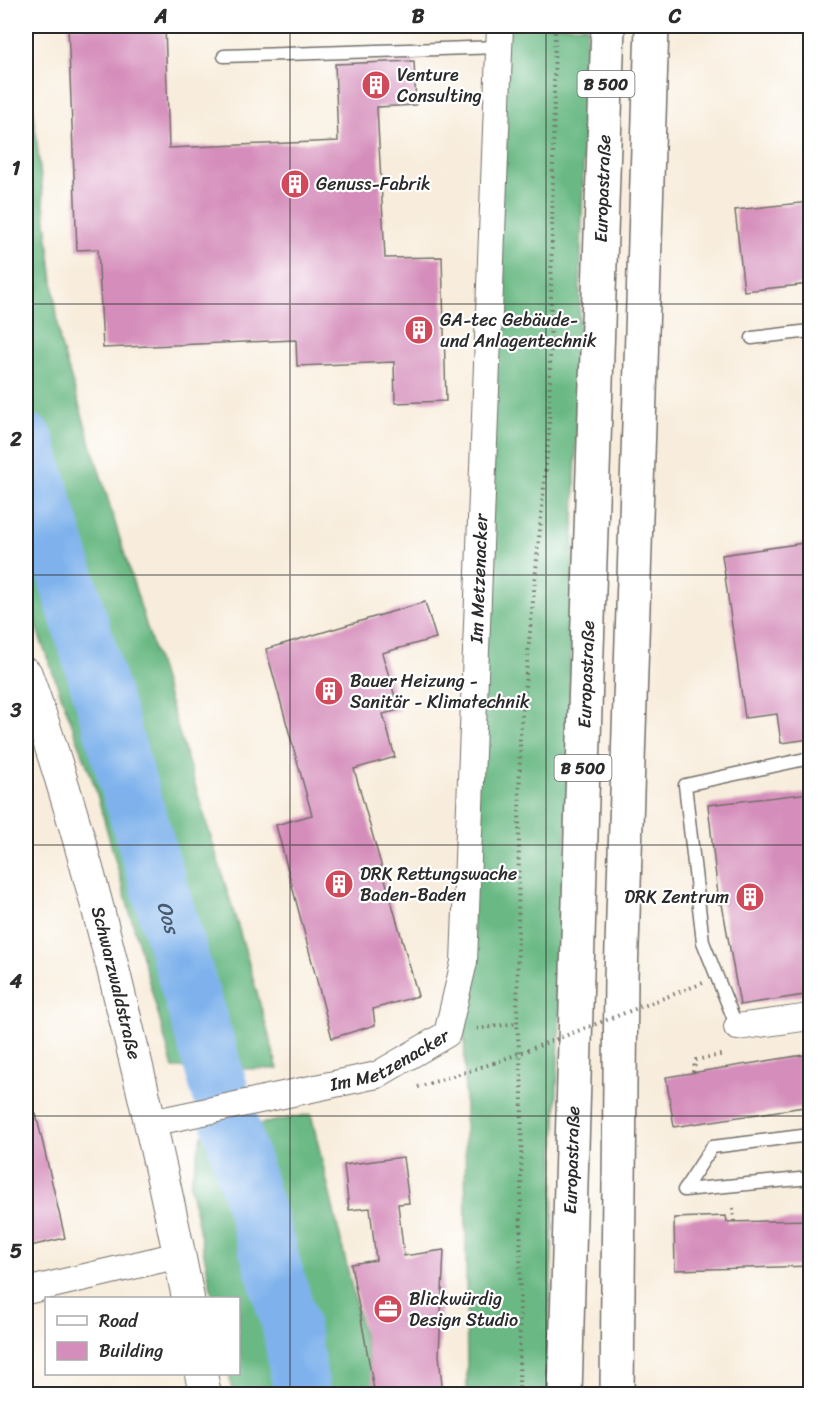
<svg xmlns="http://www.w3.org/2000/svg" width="836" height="1420" font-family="Sriracha,sans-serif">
	<rect width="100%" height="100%" fill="#fff"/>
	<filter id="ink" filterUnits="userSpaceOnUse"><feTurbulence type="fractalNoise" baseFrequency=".0167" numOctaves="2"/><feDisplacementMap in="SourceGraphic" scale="12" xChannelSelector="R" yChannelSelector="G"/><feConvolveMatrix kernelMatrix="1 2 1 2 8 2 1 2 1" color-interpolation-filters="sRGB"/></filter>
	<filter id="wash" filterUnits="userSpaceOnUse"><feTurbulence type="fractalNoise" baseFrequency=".008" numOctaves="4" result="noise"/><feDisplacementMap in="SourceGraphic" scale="24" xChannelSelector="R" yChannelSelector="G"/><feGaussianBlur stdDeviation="1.35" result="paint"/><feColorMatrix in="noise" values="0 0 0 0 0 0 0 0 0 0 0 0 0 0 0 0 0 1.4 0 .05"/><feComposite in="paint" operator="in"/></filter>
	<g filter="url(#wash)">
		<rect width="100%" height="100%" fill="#f8eddc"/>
		<path fill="#6ab984" stroke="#4a7258" stroke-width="1.5" d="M500,26H587L567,796L547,1394H467L464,962Z
			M26,49L60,342L244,946L278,1069L173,1068L95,787L26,600Z
			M311,1114L377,1394H233L229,1374H238V1298H213L190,1185L202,1135Z"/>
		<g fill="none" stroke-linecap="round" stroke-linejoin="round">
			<path stroke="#7fb2ec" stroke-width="57" id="s1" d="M26,442L290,1324L302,1394"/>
		</g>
		<g id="blocks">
			<path fill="#d58ebb" d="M68,26H165L169,148L338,141L335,64L414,61L416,105L377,107L385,258L442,257L446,401L395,403L394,362L297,366L296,340L103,348L98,249L77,250Z
				M810,202V284L744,291L735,210Z
				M810,542V739L781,743L777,714L745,718L722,555Z
				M425,602L436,638L382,653L399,710L383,714L395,757L354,769L418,996L373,1009L375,1025L332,1038L276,825L312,815L266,649Z
				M810,793V994L740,1005L722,904H719L708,805Z
				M810,1054V1106L674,1127L666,1077Z
				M36,1114L65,1238L26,1247V1115Z
				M403,1157L409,1203L398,1204L404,1256L444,1250L439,1355L443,1395H375L351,1264L376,1260L370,1208L349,1210L344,1165Z
				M726,1216L727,1222L810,1220V1266L675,1270L674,1218Z"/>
		</g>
	</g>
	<g filter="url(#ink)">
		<use href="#blocks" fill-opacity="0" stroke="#736f69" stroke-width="1.5"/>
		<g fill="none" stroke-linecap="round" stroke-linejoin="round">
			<g stroke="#736f69" stroke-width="15">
				<path id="service" d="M224,56L500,47
					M752,338L810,331
					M737,1027L703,942L685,785L810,758
					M810,1135L712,1147L684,1190L810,1178"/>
			</g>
			<g stroke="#736f69" stroke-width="28">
				<g id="minor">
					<path d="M737,1027L810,1017"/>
					<path id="s2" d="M151,1123L377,1075L447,1034L464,962L500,26"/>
					<path d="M26,1291L179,1255"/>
				</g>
			</g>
			<g stroke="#736f69" stroke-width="34">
				<g id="tertiary">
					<path id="s3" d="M26,674C66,784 96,896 123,1010C147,1106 169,1202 188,1298"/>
					<path d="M201,1374L205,1394"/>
				</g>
			</g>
			<g stroke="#736f69" stroke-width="36">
				<g id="primary">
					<path id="s4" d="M565,1394L582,798L608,26"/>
					<path d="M617,1394L621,977L652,26"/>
				</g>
			</g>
			<path stroke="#736f69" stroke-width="4" stroke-dasharray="1.5 4.5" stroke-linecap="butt" d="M477,1029L517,1023
				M693,1072L696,1060L725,1054
				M418,1087L494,1063
				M733,1208L734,1222
				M519,1394L522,1088L517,1023L520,736L549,434L555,26"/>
			<use href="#service" stroke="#fff" stroke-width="12"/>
			<use href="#minor" stroke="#fff" stroke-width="26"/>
			<use href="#tertiary" stroke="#fff" stroke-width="32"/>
			<use href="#primary" stroke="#fff" stroke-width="33"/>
			<path stroke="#736f69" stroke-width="4" stroke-dasharray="1.5 4.5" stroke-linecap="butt" d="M494,1063L703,983"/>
		</g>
	</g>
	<path fill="none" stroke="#2b2b2b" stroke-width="1.5" stroke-opacity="0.55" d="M290,26V1394M546,26V1394M26,304H810M26,575H810M26,845H810M26,1116H810"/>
	<defs>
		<g id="building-disc" transform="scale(1.5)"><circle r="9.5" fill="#d1495b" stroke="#fff"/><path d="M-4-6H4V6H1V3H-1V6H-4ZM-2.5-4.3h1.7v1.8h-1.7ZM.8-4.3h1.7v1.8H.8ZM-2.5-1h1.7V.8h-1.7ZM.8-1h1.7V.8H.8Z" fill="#fff"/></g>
		<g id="office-disc" transform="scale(1.5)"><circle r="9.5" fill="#d1495b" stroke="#fff"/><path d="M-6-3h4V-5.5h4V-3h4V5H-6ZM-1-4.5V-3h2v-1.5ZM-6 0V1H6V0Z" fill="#fff"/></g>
	</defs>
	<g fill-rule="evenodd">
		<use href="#building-disc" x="376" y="85"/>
		<use href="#building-disc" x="295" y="184"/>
		<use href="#building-disc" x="419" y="330"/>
		<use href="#building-disc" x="329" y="691"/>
		<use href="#building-disc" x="339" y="884"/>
		<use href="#building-disc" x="750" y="897"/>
		<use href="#office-disc" x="388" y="1309"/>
	</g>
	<g text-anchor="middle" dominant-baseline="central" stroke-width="4.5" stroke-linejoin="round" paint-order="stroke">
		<g fill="#fff" stroke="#6b6b6b" stroke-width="1.5">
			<rect x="577.5" y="71" width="57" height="26" rx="4.5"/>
			<rect x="554.5" y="755" width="57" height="26" rx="4.5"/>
		</g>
		<g font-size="16" font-weight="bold" fill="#2b2b2b">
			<text x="606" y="84">B 500</text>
			<text x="583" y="768">B 500</text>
		</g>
		<g font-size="18" fill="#2b2b2b" stroke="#fff" text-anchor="start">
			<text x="397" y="75">Venture<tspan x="397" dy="21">Consulting</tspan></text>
			<text x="316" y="184">Genuss-Fabrik</text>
			<text x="440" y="320">GA-tec Gebäude-<tspan x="440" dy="21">und Anlagentechnik</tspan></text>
			<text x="350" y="681">Bauer Heizung -<tspan x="350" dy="21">Sanitär - Klimatechnik</tspan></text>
			<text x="360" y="874">DRK Rettungswache<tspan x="360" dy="21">Baden-Baden</tspan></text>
			<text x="729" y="897" text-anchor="end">DRK Zentrum</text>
			<text x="409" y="1299">Blickwürdig<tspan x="409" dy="21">Design Studio</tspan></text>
		</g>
		<g font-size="18" fill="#2b2b2b" stroke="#fff">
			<text stroke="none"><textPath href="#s4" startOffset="1206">Europastraße</textPath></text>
			<text stroke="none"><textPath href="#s2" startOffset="770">Im Metzenacker</textPath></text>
			<text stroke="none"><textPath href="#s4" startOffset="720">Europastraße</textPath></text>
			<text stroke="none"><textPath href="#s3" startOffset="322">Schwarzwaldstraße</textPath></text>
			<text stroke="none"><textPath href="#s2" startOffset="248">Im Metzenacker</textPath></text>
			<text stroke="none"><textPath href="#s4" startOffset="234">Europastraße</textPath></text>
		</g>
		<g font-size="20" font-style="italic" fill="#485a6f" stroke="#fff">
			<text stroke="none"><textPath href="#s1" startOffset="496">Oos</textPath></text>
		</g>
	</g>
	<rect width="836" height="1420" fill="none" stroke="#fff" stroke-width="66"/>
	<rect x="45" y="1297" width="195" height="78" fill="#ffffff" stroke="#aaaaaa" stroke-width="1.5"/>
	<rect x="57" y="1316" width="30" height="9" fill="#ffffff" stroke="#aaaaaa" stroke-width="1.5"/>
	<text x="99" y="1327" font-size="18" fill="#2b2b2b">Road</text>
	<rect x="57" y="1342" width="30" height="18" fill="#d58ebb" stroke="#aaaaaa" stroke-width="1.5"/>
	<text x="99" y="1357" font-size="18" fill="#2b2b2b">Building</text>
	<rect x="33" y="33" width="770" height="1354" fill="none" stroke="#2b2b2b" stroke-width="2"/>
	<g font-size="20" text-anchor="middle" font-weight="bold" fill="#2b2b2b">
		<text x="161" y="23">A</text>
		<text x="418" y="23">B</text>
		<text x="675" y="23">C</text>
		<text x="16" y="175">1</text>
		<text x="16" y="446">2</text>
		<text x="16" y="717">3</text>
		<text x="16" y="988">4</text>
		<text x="16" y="1258">5</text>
	</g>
</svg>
